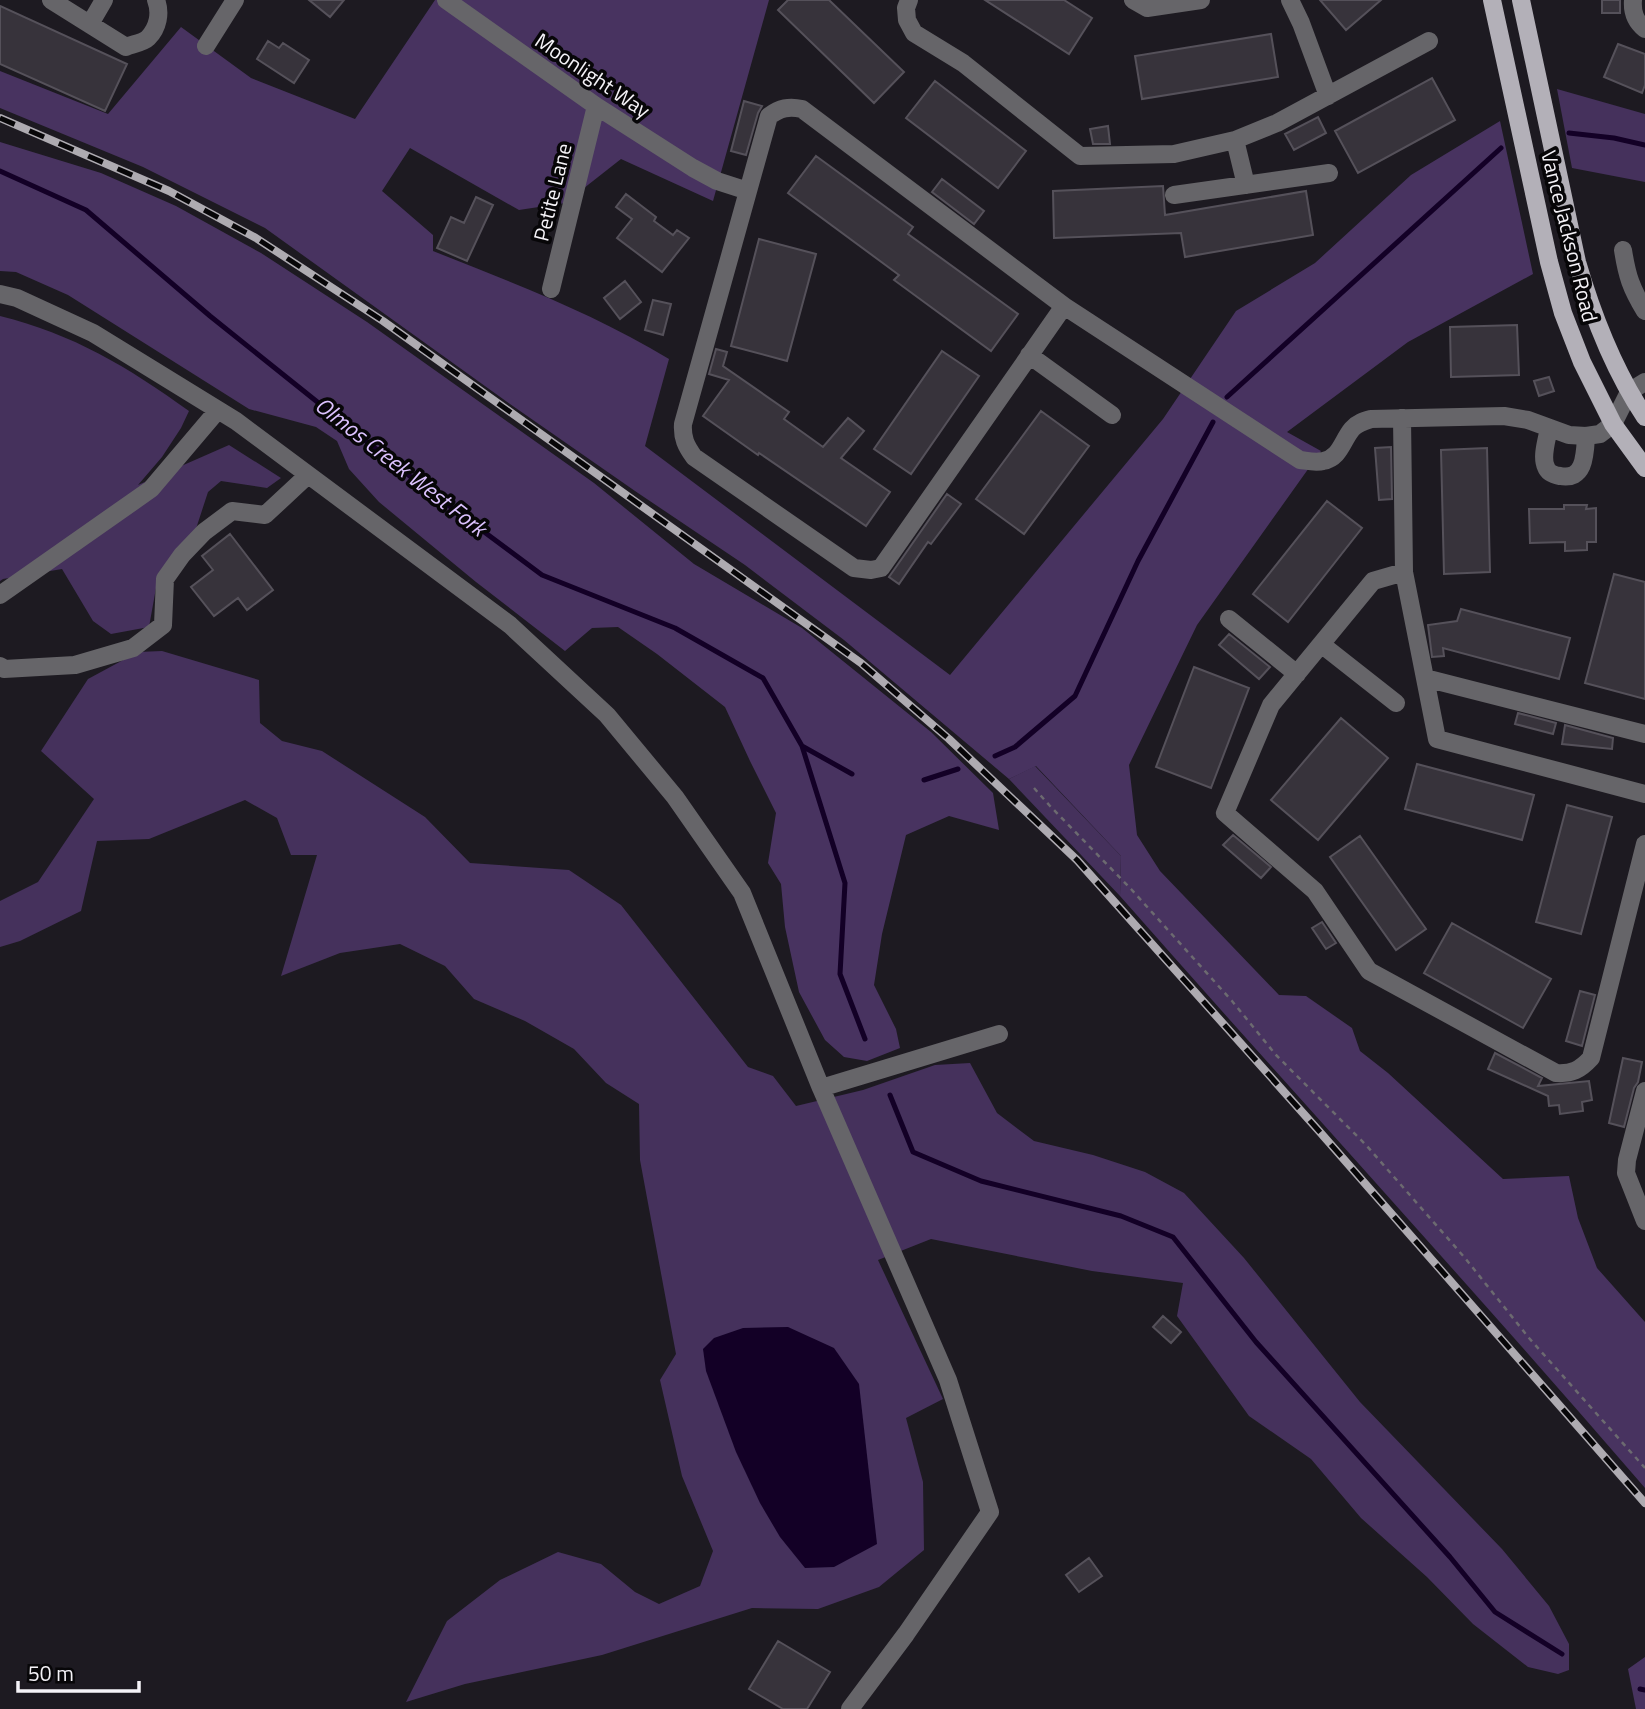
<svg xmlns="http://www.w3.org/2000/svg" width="1645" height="1709" font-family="'Titillium Web',sans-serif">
	<rect width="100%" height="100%" fill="#1d1a21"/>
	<path fill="#45315c" d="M1557,89L1645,114V182L1572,168Z
		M0,316C73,334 128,367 189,411L181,428L162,457L138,485L229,445L281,478L267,488L221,481L208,492L192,541L156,588L149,627L111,634L93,621L62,569L3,579L0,581Z
		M162,651L259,680L260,723L282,741L322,751L425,817L470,863L569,870L621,905L748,1067L773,1076L796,1106L863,1090L935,1065L970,1063L997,1113L1034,1141L1093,1155L1145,1172L1184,1193L1244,1258L1360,1402L1502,1549L1549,1606L1569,1644V1670L1558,1674L1528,1667L1473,1624L1427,1577L1361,1518L1311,1459L1249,1416L1177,1316L1183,1283L1092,1271L931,1239L878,1260L943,1399L906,1418L923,1482L924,1550L879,1587L818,1609L752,1608L602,1655L465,1684L406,1702L447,1621L500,1580L558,1552L601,1564L635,1592L659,1604L700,1586L713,1551L682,1476L660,1380L676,1354L640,1160L639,1104L606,1083L574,1049L525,1021L474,999L445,966L400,944L340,953L281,976L317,855H291L277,818L245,800L149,839L97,841L81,911L20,941L0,947V901L38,882L94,799L41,751L88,679L138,652Z
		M1035,766L1121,856L1120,896L1009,779Z"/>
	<path fill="#483360" d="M435,0H769L713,201L621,159L565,203L519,210L410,148L382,191L433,235V251C513,283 595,314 669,359L645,446L950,675L1163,419L1236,311L1315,263L1411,175L1500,121L1533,274L1408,342L1287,432L1321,451L1197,625L1129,765L1137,835L1160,871L1279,995L1306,996L1352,1028L1360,1051L1388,1073L1503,1179L1569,1176L1578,1218L1597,1268L1645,1322V1488C1473,1288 1294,1094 1120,896L1121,856L1036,766L1009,779L844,640L745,565L635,491L510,404L265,228L143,167L0,108V71L108,114L181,27L251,78L355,119Z
		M0,142L101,173L176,206L261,253L367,322L594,483L694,564L802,628L931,732L993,793L999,830L949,816L906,835L882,934L874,985L896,1029L900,1048L867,1061L844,1057L825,1040L799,992L785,927L781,884L768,863L776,813L750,761L725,707L657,654L618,627L592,628L565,651L476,582L379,502L349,469L337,441L316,427L249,409L68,295L16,272L0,271Z
		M1645,1657V1709H1636L1628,1669Z"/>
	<path fill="#130026" d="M788,1327L834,1348L859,1384L877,1544L834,1567L805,1568L780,1537L760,1503L736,1452L706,1371L703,1349L714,1338L743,1328Z"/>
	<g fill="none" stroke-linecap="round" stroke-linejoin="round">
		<path stroke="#130026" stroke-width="5" d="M1569,133L1614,138L1645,145
			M0,171L86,210L210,316L421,485L542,575L675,628L763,678L802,746L845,883L840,974L865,1039
			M1227,397L1501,148
			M802,746L852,774
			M995,756L1015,747L1075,696L1138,561L1213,422
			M924,780L958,769
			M890,1095L913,1152L981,1181L1121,1216L1173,1237L1256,1342L1450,1557L1495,1612L1562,1654
			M1640,1689L1645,1690"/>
	</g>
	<path fill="#37333b" stroke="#55515a" stroke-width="2" d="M309,0H344L330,17Z
		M788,0H829L904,72L874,103L778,10Z
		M985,0H1064L1092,18L1069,54Z
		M1320,0H1381L1346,30Z
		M1602,0H1620V13H1602Z
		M0,6L127,64L105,111L0,64Z
		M1271,34L1278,77L1142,99L1135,56Z
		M268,41L279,48L283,43L309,60L294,83L257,59Z
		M1618,44L1645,54V85L1642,93L1604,77Z
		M1432,78L1455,120L1358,173L1335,131Z
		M935,81L1026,151L998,188L906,118Z
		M744,101L762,106L758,113L746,155L731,151Z
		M1318,117L1326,133L1294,150L1285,134Z
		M1108,126L1110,144H1093L1090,129Z
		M816,156L913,227L908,234L1018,314L991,351L894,280L899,275L788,193Z
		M942,179L984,211L974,224L932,192Z
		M1163,186L1165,215L1306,191L1313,235L1185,257L1181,233L1054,238L1053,191Z
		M626,194L656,217L654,221L673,235L677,230L689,238L662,272L617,238L632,219L616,207Z
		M476,197L493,205L467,261L437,248L451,217L464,223Z
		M759,239L816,254L787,361L731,346Z
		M625,281L641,302L620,319L604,298Z
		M653,300L671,304L663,335L645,330Z
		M1517,325L1519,375L1451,377L1450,327Z
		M716,349L727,352L723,366L789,412L784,419L823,447L848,418L864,431L841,458L890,492L866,526L759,453L758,455L703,416L729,380L709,374Z
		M942,351L979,376L911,474L874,449Z
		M1549,377L1554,391L1539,396L1534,381Z
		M1041,411L1089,446L1024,534L976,499Z
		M1391,447L1392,499L1379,500L1375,448Z
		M1487,448L1490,572L1444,574L1441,450Z
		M947,494L961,504L931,544L928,542L899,584L889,577Z
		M1327,501L1362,528L1288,622L1253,594Z
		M1564,505H1587L1586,509L1596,508V542H1587V550L1565,551V542L1530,543L1529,509H1564Z
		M230,534L273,590L247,610L238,598L214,616L191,587L213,570L202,556Z
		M1614,574L1645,582V699L1585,683Z
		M1461,609L1570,638L1559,679L1443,648L1444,656L1432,657L1428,625L1457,621Z
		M1229,634L1270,667L1259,679L1219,645Z
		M1194,667L1249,688L1211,788L1156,767Z
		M1518,713L1556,723L1553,734L1515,724Z
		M1341,718L1388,758L1318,840L1271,800Z
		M1565,725L1613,738L1612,749L1562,744Z
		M1417,764L1534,795L1522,840L1405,809Z
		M1567,805L1612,817L1581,934L1536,922Z
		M1233,835L1271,867L1261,878L1223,845Z
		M1360,836L1426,929L1396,950L1330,857Z
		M1322,922L1336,943L1326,949L1312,928Z
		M1452,923L1551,979L1523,1028L1424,973Z
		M1580,991L1595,995L1582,1046L1566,1041Z
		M1495,1053L1542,1078L1538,1086L1589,1081L1592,1100L1582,1102L1583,1111L1560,1114L1559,1105L1549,1106L1548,1096L1488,1069Z
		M1623,1058L1642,1062L1638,1082L1634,1088L1624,1127L1609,1123Z
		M1163,1316L1181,1332L1171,1343L1153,1327Z
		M1089,1558L1102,1576L1079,1592L1066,1575Z
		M778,1641L830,1672L807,1709H783L749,1689Z"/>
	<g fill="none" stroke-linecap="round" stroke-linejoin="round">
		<path stroke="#6c6a70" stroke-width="2.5" stroke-dasharray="5 5" stroke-linecap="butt" d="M1034,788L1050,806L1131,889L1232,1001L1276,1055L1366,1145L1465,1258L1529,1338L1645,1468"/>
		<path stroke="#666569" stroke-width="18" d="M51,0L126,47C132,44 143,43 148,38C158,28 161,13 156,0
			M446,0L596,106L693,168L717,181L748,191
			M909,0L906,8L907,20L914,33L963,63L1080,156L1174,154L1235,140L1277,123L1429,41
			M1133,0L1147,8L1201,0
			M1290,0L1301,23L1328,96
			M1633,0C1632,12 1635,21 1645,29
			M90,24L104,0
			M206,46L235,0
			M1235,140L1246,185
			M1174,195L1329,173
			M1623,250C1627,276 1631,288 1645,311
			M551,289L596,106
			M0,294L17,298L93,333L236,421L510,625L607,715L675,797L742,893L821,1088L948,1380L990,1512L906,1634L850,1709
			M1064,306L802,109C789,106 780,108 769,116L683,424C682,438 686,446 694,457L854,568L871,570L881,568L1064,306L1300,460C1308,461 1316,463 1323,461C1340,458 1342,441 1352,429C1357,423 1364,421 1371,419L1504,416L1528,420L1569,435L1586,436L1600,434L1613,424L1629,392L1645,382
			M1029,355L1112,415
			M1402,418L1404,572L1437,739L1645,794
			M1549,428C1547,439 1541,457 1546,467C1548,473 1554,475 1560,476C1585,481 1585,454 1586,436
			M1404,572L1373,581L1271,705L1225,813L1315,891L1369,971L1556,1073C1572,1074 1580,1070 1591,1058L1645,844
			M0,595L151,489L218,410
			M1229,619L1297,674
			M1321,644L1396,703
			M0,666L4,669L75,665L133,648L163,625L165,579L182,555L204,532L232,511L265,515L308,475
			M1425,678L1645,734
			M821,1088L999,1034
			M1645,1091L1627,1160L1626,1173L1645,1221"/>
		<path stroke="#b3b0b8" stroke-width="18" d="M1492,0L1549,262L1563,313L1582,362L1613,424L1645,468
			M1521,0L1577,262C1593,317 1613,369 1645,417"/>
		<g stroke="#aeabb1" stroke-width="8">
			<path id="rail" d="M0,118L169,191L256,238L383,321L861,663L949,739L1077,860L1319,1131L1645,1503"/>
		</g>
		<use href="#rail" stroke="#070608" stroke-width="5" stroke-dasharray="16" stroke-linecap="butt"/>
	</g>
	<g text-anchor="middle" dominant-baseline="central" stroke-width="7" stroke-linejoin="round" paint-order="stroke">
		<g font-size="21" fill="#f5f3f8" stroke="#070608">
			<text transform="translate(593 75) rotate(34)">Moonlight Way</text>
			<text transform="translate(552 192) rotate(-76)">Petite Lane</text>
			<text transform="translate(1570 236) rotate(76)">Vance Jackson Road</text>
		</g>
		<g font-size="23" font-style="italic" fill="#dcc2ff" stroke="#070608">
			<text transform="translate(401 466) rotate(38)">Olmos Creek West Fork</text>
		</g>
	</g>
	<path d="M18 1681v10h121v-10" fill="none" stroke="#f5f3f8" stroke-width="3.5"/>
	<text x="28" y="1681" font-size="21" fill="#f5f3f8" stroke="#070608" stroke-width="5" paint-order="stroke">50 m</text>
</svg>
